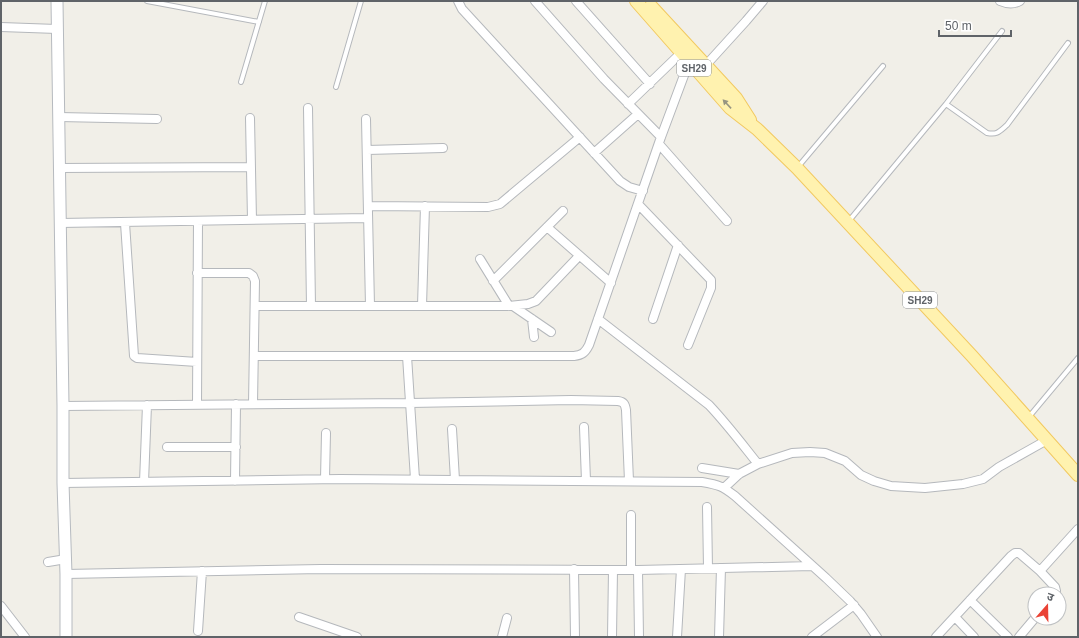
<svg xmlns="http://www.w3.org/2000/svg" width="1079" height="638" font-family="Helvetica,'Noto Sans Devanagari',sans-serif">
	<rect width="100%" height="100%" fill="#f1efe8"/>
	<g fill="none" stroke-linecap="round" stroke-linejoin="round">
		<g stroke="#b5b8bc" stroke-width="6">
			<path id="service" d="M147,1L259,22
				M241,82L265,1
				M336,87L361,1
				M946,104L987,133C997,135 999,132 1007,125L1068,43
				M797,168L883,66
				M848,222L946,104L1002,31
				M1028,418L1078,358"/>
		</g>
		<g stroke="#b5b8bc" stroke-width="10">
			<path id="minor" d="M458,1L462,9L620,181L629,187L643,191
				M535,1L604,79L661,137
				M576,1L650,84
				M1000,1C1007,4 1013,5 1020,1
				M1,27L57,29
				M706,65L746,21L763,1
				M628,104L681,53
				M308,108L311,306
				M59,117L157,119
				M250,118L252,220
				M366,119L370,306
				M659,144L727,221
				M367,150L443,148
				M594,153L638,114
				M59,168L251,167
				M638,204L711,280V288L688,345
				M368,206L488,207L500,204L580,137
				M60,223L368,218
				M125,223L134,356L137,358L197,362
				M547,227L611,283
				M480,259L509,306
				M197,273H249L253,276L255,281L253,404
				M493,281L563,211
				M255,306H509L528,304L536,301L579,256
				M422,306L425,206
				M513,306L551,332
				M532,319L534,337
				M598,319L709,405C727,424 742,444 758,464
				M653,319L678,245
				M254,356H574C582,355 585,353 589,345L661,137L689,62
				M407,356L415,479
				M197,405L198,221
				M63,406L410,403L571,400L618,401C624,402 625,404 626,410L629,481
				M584,427L586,481
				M452,429L455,480
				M167,447H236
				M702,468L739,474
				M325,479L326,433
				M235,481L236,404
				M144,482L147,405
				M63,483L340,479L702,482C719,485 722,486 735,496L826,578L850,601L861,614L877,637
				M724,488L739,474L758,464L792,453L810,452L825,453L845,461L861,475L874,481L891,486L925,488L963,484L983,479L999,467L1047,440
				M707,507L708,568
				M48,562L66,559
				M574,569L575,637
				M631,570V515
				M638,570L639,637
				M1040,571L1078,529
				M66,574L321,569L638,570L812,566
				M970,600L1008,637
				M1,606L25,637
				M299,617L357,637
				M955,617L974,637
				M198,631L202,571
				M502,637L507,618
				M612,637L613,570
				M677,637L681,569
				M719,637L721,568
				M812,637L854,605
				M936,637L1011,556L1015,553H1019L1040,571L1055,587L1056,591L1055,594
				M1019,637L1035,618"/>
		</g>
		<g stroke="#b6babf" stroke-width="13">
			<path id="secondary" d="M57,1L63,406V483L66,574V637"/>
		</g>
		<g stroke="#f2c960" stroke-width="14">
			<path id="primary" d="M636,1L730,108L757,129L797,168L972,356L1078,475
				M651,6L736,98L750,120"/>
		</g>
		<use href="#service" stroke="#fff" stroke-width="4"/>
		<use href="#minor" stroke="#fff" stroke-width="8"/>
		<use href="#secondary" stroke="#fff" stroke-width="11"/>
		<use href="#primary" stroke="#fff2af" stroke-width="12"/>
	</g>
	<defs><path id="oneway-solid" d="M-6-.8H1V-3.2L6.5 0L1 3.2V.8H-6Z"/></defs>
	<use fill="#979581" href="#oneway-solid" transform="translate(727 104) rotate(-133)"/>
	<g text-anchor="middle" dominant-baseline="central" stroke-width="3.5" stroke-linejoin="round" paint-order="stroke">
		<g fill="#fff" stroke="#8f9295" stroke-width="1">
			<rect x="677" y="60" width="34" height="16" rx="3"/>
			<rect x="903" y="292" width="34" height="16" rx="3"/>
		</g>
		<g font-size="10" font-weight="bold" fill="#5f6368">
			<text x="694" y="68">SH29</text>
			<text x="920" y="300">SH29</text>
		</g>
	</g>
	<rect width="1079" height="638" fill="none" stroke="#5f6368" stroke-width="4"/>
	<g transform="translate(1047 606) rotate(20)"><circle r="19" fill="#ffffff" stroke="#bfc1c3"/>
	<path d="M0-3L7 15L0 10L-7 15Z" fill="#ea4335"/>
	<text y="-6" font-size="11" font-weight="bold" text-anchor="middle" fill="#5f6368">उ</text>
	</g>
	<path d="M939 30v6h72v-6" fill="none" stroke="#5f6368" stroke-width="2"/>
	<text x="945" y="30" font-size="12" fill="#5f6368" stroke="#ffffff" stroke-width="3" paint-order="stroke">50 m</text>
</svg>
